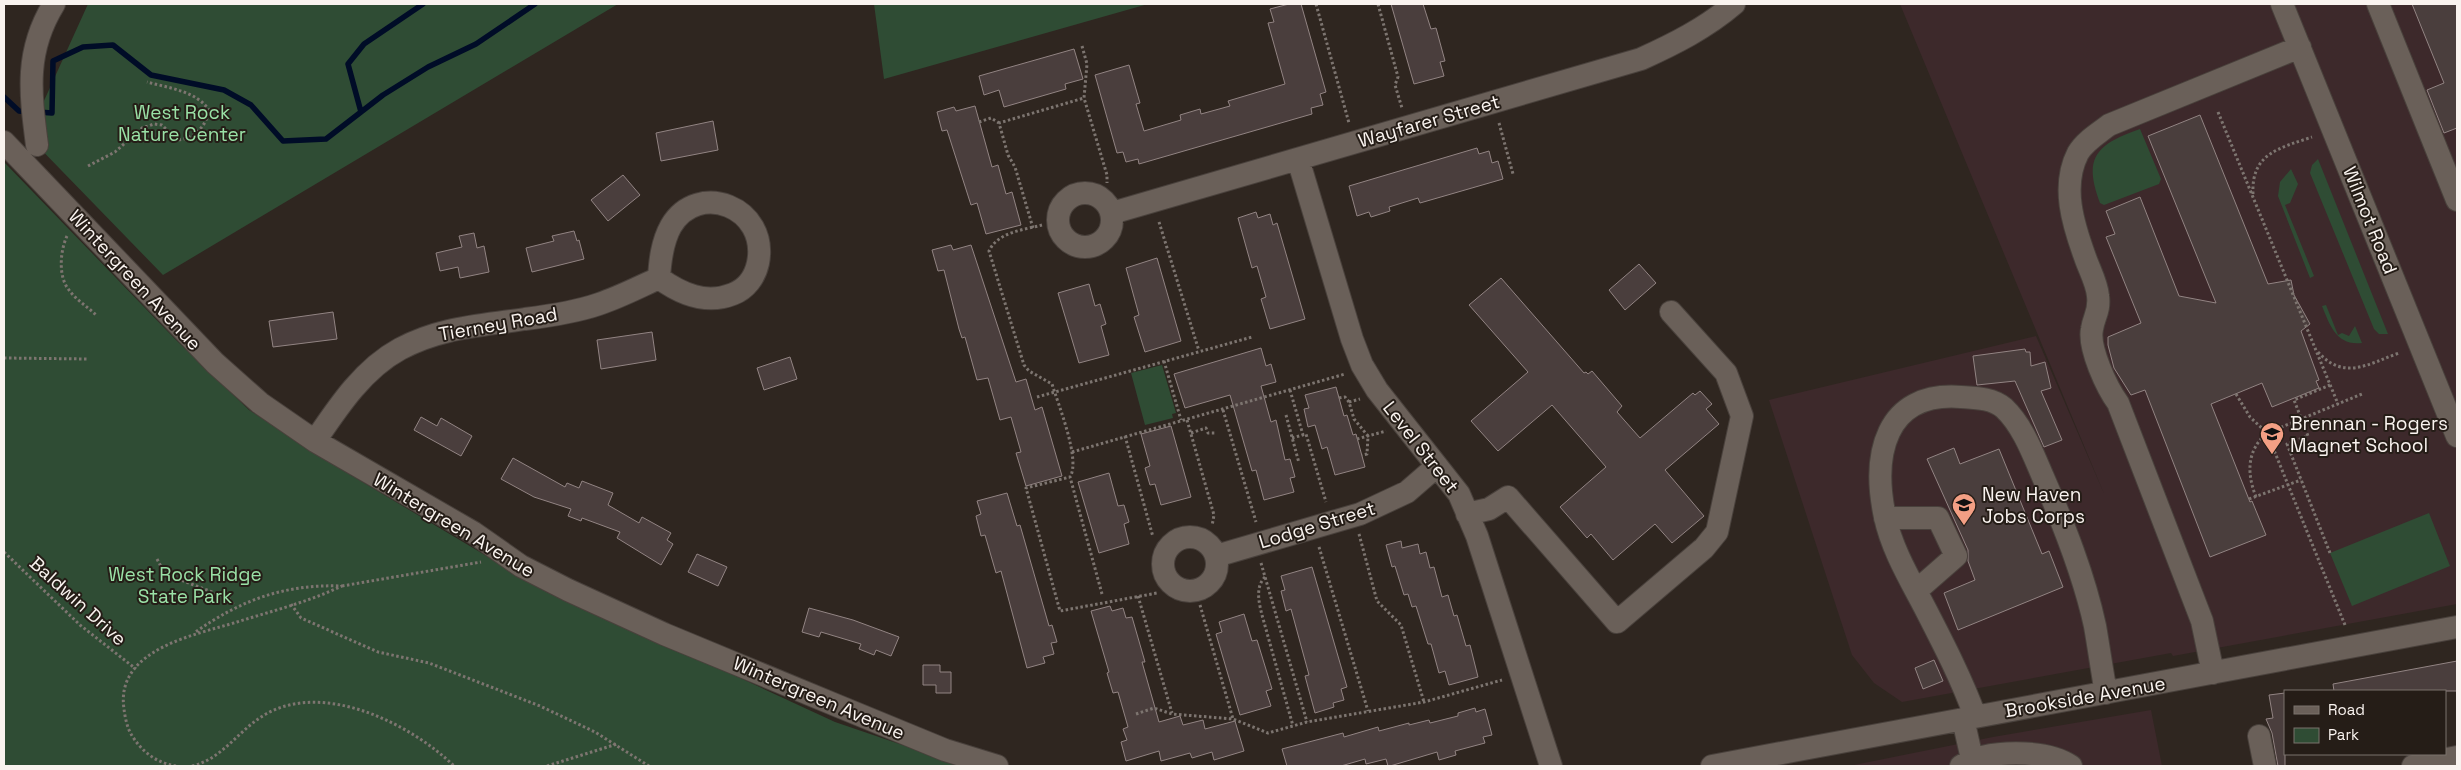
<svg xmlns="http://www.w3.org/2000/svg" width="2461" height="770" font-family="'Space Grotesk',sans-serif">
	<rect width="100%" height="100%" fill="#2f2620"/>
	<path fill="#3d292b" d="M1900,4H2457V604L2173,656L2171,653L1902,702L1874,683L1852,655L1769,400L2036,336L2105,496Z
		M2151,710L2162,766H1849L1993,737Z"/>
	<path fill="#2f4c34" d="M88,4H618L163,275L28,136Z
		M874,4H1148L884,79Z
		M2140,129L2161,179L2159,184L2104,205L2100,203C2082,156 2098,144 2140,129Z
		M2318,159L2388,334H2379L2374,329L2310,173L2312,165Z
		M4,162L175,339L249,410L339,468L520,576L835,722L964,766H4Z
		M2291,169L2298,184L2290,203L2285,205L2314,276L2310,278L2278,196L2280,182Z
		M2326,305L2338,335L2342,333L2349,336L2355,326L2362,343C2337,346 2330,326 2322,306Z
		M1162,365L1176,413L1172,414L1173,418L1145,425L1131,373Z
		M2429,513L2450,566L2352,606L2330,553Z"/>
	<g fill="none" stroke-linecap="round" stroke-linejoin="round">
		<path stroke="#000c27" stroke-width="5.5" d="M4,97L19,111L29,112
			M38,112L52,113L53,61L83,47L113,45L151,75L224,90L251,105L283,141L326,139L383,95L428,67L476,44L535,4
			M361,112L348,64L364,44L423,4"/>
	</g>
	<path fill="#4a3e3d" stroke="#928483" d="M1289,4H1301L1326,92L1320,94L1323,105L1311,108L1312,114L1305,116L1139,164L1138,159L1126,162L1123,152L1117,153L1095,75L1129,65L1140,103L1136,104L1144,131L1181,120L1180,115L1200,109L1201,114L1230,106L1228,101L1285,84L1268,23L1274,22L1270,9Z
		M1391,4H1423L1431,29L1436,28L1445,61L1440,62L1444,76L1414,84Z
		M2412,4H2457V128L2444,133L2427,90L2444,83Z
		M1074,49L1083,79L1065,84L1066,89L1004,107L999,90L984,95L979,76Z
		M975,106L992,167L998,165L1006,194L1012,192L1021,225L986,234L977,203L971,205L947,130L942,131L937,112L954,107L956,111Z
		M2200,115L2268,284L2291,280L2294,295L2310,324L2301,331L2319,380L2316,381L2319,388L2272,407L2262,383L2211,404L2250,502L2252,501L2266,535L2210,557L2145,390L2131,395L2114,368L2108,345V337L2141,323L2106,237L2115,234L2106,211L2140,197L2179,296L2216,303L2148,136Z
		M713,121L718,150L661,161L656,133Z
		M1477,148L1479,154L1489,151L1492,163L1498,161L1503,179L1420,203L1418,198L1389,207L1390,211L1371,217L1369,212L1357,216L1349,186Z
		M623,175L640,195L608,221L591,200Z
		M1256,212L1258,218L1270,214L1273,225L1277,223L1305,319L1270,329L1261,299L1266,297L1257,266L1252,268L1238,218Z
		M574,231L577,241L579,240L584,259L532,272L526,248L554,241L552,236Z
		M474,233L477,248L484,246L489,272L460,278L458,267L440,271L436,253L462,247L459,236Z
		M951,245L953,250L971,245L1016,382L1026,379L1035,410L1042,407L1062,476L1026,486L1016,453L1021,452L1011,417L1000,420L988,378L977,380L965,337L962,338L959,329L944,270L938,271L932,250Z
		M1157,258L1181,341L1145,352L1134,317L1139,315L1126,268Z
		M1639,264L1656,283L1625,310L1609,290Z
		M1501,278L1584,373L1586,372L1588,374L1592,371L1622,406L1617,412L1640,438L1693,393L1695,395L1700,391L1712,404L1706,409L1719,424L1665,470L1704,516L1672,543L1655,524L1613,560L1591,534L1587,538L1560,507L1606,467L1552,405L1498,451L1471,421L1528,372L1469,305Z
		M1089,284L1095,306L1100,304L1106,324L1101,326L1109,355L1079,363L1058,293Z
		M333,312L337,339L273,347L269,321Z
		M652,332L656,360L601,369L597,340Z
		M1261,348L1266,366L1271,364L1276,382L1261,386L1271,422L1276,420L1285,460L1290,459L1295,477L1290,478L1294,492L1264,500L1256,470L1252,471L1230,395L1185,408L1174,374Z
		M2025,349L2026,352H2030L2031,366L2045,362L2051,388L2041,391L2062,440L2044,447L2015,381L1977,385L1973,356Z
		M790,357L797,379L764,390L757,368Z
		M1336,387L1344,416L1347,415L1353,435L1356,434L1365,467L1335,475L1327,447L1322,449L1315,425L1308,427L1304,409L1309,408L1305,395Z
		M421,417L437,426L441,418L472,436L461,456L414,430Z
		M1171,426L1191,497L1161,505L1155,484L1150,485L1145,468L1150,466L1141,434Z
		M1954,448L1960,464L1999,449L2042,554L2049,551L2063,587L1958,630L1944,593L1975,580L1968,561V550L1927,459Z
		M513,458L565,487L567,483L579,488L582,481L613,493L608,505L639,523L642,517L671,533L667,540L673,544L661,565L617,538L620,532L582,518L581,521L568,516L571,509L534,497L501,479Z
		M1109,473L1118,506L1124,505L1129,522L1124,524L1129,544L1099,553L1078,482Z
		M1007,493L1017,526L1020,525L1049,626L1052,625L1057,642L1051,643L1054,654L1043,657L1045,663L1027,668L1001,571L996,573L985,535L981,536L976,516L981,514L977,501Z
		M1401,541L1402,548L1418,544L1420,554L1426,552L1430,568L1434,567L1442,597L1448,595L1454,616L1457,615L1466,646L1470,645L1478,677L1449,685L1445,671L1439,673L1431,644H1428L1416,606L1412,607L1408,594L1404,595L1395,566L1392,567L1386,545Z
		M697,554L727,567L718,586L688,572Z
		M1312,567L1347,687L1341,689L1344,700L1333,703L1334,707L1315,713L1305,676L1309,675L1291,609L1286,611L1281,591L1285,590L1281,576Z
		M1110,606L1112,611L1123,608L1126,618L1132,617L1145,662H1142L1159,722L1180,716L1183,725L1203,720L1205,729L1235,721L1244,751L1214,760L1212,752L1192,758L1190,753L1161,761L1159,751L1126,761L1121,742L1127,740L1123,729L1128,727L1118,692L1113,693L1107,673L1109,672L1091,611Z
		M809,608L853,620L899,637L891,656L876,650L874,655L859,649L861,644L821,632L819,637L802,632Z
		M1244,614L1252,641L1257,640L1272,689L1266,691L1271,706L1240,715L1216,634L1222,632L1219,622Z
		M1934,660L1943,681L1923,689L1915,668Z
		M2457,661V691H2334L2333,684Z
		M923,665H940V672H951V693H936V685H923Z
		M2285,693V766H2278L2272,733L2266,719L2273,718L2269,695Z
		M1475,708L1476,712L1485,709L1492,735L1483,737L1485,743L1455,751L1456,755L1439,760L1437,752L1390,766H1388L1386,759L1366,764L1365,759L1341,766H1287L1282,749L1343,733L1344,737L1378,727L1379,731L1409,723V725L1429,720L1430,723L1458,716V713Z"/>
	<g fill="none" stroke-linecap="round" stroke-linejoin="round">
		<g stroke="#49413c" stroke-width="24">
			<path id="minor" d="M2282,4L2457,436
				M2378,4L2457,200
				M4,142L215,363L260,403L315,441L474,533L521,566L568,590L664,634L838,706L945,750L997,766
				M37,145C30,91 25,51 54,4
				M1298,159L1352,339L1362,365L1377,390L1459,494L1477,536L1551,766
				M1058 220a27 27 0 1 1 54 0a27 27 0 1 1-54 0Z
				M1112,213L1641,59C1674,44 1706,28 1734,4
				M315,441C338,407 363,369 400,349C441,327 480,326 525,319C549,316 576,312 599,304C620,297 639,287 659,278C681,294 706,305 733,294C746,289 755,277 758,263C769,207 698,180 671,226C662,242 660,261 659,278
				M1467,514L1489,509L1508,497L1617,622L1704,548L1717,532L1742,416L1726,373L1671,312
				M1885,518H1938L1956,556L1916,591
				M1163 564a27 27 0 1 1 54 0a27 27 0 1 1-54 0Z
				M1216,556L1360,514L1407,492L1437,466
				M2213,673L2202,621L2118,403C2107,388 2088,348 2092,329C2094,316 2100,311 2098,296C2097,283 2089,269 2085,257C2073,224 2061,186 2078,153C2085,141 2099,133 2109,125L2300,47
				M1975,716C1962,680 1944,645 1926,610C1911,581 1892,550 1885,517C1872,456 1884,391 1961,397C1976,398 1992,398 2004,408C2023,426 2033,454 2043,477C2064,525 2084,575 2095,626C2099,649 2102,671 2106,693
				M1963,719L1972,759
				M2259,736L2265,766
				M1712,766L2457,627
				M1961,766C1986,749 2046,749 2071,766
				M2413,766L2457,757"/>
		</g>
		<path stroke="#7d7570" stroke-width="3" stroke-dasharray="2.5 2.5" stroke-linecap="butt" d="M1316,4L1349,123
			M1378,4L1398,77L1395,85L1402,108
			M1082,46L1087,64L1084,98L1107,175V183
			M2218,112L2338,404
			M979,122L991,118L999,123
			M1499,123L1513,174
			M88,166L115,152L142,128L154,124L162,125L177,140C194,139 206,127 209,110C196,91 169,88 147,82
			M2253,194C2251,153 2280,148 2312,137
			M1159,222L1199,351
			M1042,225C1023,230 998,232 989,251L1024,365L1029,371L1052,384C1058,404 1081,460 1070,477
			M1033,228L1015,167L1008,155L999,123L1084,98
			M67,236C60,251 58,277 69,290C76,300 88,307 96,315
			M2318,352C2344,381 2368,364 2399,353
			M4,358L88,359
			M1164,361L1181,420
			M1290,390L1303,435
			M2236,394L2250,417L2267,433L2345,625
			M1037,397L1252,337
			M1339,398L1345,397L1349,402L1354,419L1368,436L1367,454L1362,455
			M1349,402L1360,399
			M1223,410L1256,522
			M1286,415L1299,463
			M1187,420L1214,515L1212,526
			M1191,433L1206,428L1208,433H1216
			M1125,436L1153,537
			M1292,438L1306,434L1326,502
			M1357,439L1386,431
			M1072,452L1345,374
			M2256,497C2247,474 2246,451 2267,433L2362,394
			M2249,499L2301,480
			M1359,534L1377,601L1401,625L1424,702
			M1319,547L1368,711
			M4,552L80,625L136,669
			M2330,553L2287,444L2308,436L2294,400L2330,385
			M157,559L165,574L220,595L229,599L235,606
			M1261,563L1307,722
			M1265,577C1255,587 1259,603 1262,615L1293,726
			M342,586L481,562
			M1102,594L1070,477L1026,488L1060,611L1157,593
			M1138,596L1172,713
			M291,604L301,618L378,652L429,663L540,706L595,732L649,766
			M1200,605L1233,719
			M1136,714L1154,708L1172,714L1233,719L1268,733L1307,722L1424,702L1502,680
			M176,766C156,763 141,751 131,734C127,727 125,717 124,709C115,649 195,635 237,622C272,611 308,602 342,586C284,584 241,600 194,633
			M192,766C223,759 239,729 266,714C325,681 411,724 454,766
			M547,766L617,744"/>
		<use href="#minor" stroke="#6a6059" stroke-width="22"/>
	</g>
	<defs>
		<g id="school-pin" transform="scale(1.25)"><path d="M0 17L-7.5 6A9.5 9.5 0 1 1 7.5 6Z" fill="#f39f84" stroke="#251d17"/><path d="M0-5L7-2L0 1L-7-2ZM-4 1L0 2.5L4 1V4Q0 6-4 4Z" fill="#111"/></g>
	</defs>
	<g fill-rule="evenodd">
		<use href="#school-pin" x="2272" y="434"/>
		<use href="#school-pin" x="1964" y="505"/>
	</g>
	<g text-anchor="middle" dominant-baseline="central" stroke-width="4" stroke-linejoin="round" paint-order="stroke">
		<g font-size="19" fill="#9ae1a6" stroke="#251d17">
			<text x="182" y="112">West Rock<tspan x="182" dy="22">Nature Center</tspan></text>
			<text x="185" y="574">West Rock Ridge<tspan x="185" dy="22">State Park</tspan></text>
		</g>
		<g font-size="19" fill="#f9f3ef" stroke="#251d17">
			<text transform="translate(1429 121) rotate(-16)">Wayfarer Street</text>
			<text transform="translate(2370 220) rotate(68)">Wilmot Road</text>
			<text transform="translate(135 280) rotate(47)">Wintergreen Avenue</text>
			<text transform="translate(498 324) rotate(-10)">Tierney Road</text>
			<text transform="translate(1421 447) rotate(52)">Level Street</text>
			<text transform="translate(454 525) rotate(31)">Wintergreen Avenue</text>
			<text transform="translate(1317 525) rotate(-17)">Lodge Street</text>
			<text transform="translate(78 601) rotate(42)">Baldwin Drive</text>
			<text transform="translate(2085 697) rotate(-10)">Brookside Avenue</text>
			<text transform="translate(819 698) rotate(23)">Wintergreen Avenue</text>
		</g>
		<g font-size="19" fill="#f9f3ef" stroke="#251d17" text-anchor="start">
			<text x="2290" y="423">Brennan - Rogers<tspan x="2290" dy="22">Magnet School</tspan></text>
			<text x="1982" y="494">New Haven<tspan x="1982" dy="22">Jobs Corps</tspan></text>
		</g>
	</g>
	<rect width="2461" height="770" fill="none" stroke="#f9f3ef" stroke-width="10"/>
	<rect x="2284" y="690" width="162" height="65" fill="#251d17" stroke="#7a736d"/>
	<rect x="2294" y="706" width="25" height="8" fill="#6a6059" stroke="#7a736d"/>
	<text x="2328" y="715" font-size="15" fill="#f9f3ef">Road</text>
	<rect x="2294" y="728" width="25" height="15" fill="#2f4c34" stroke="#7a736d"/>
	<text x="2328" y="740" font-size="15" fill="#f9f3ef">Park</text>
</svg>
